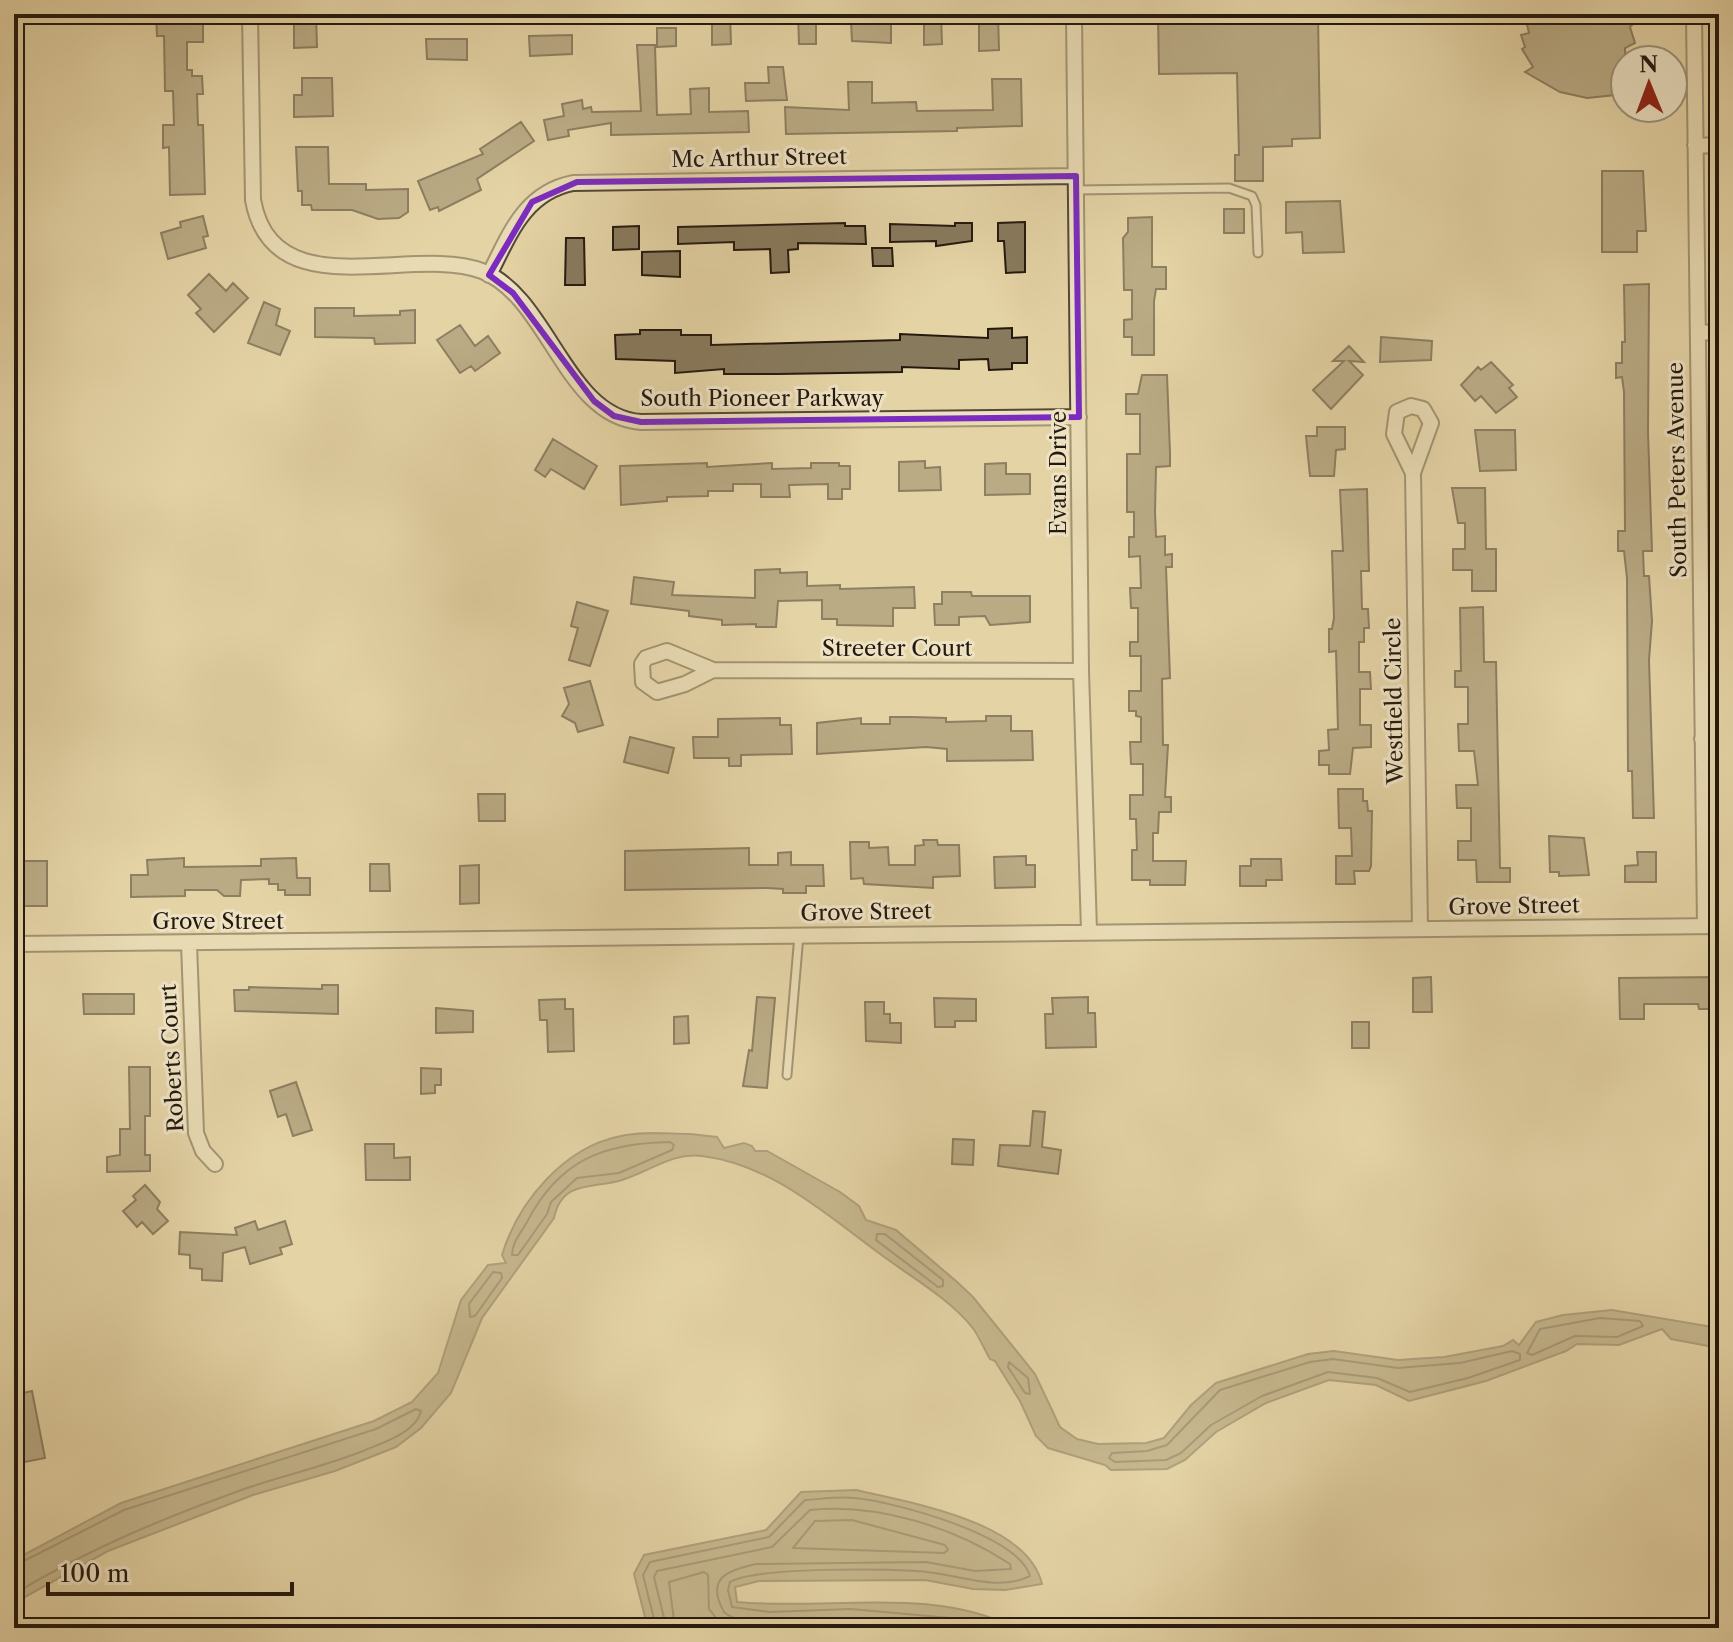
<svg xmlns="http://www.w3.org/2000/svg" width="1733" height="1642" font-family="'Libre Caslon Text',serif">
	<rect width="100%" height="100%" fill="#e4d3a5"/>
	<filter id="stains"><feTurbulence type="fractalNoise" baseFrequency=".0025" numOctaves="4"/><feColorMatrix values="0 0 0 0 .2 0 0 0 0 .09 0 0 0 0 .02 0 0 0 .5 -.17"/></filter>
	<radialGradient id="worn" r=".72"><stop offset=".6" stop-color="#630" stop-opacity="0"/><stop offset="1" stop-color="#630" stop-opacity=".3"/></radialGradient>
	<path fill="#a39472" stroke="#71634a" stroke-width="2" d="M690,1134L717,1137L724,1148L744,1143L752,1146L755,1151H767L840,1192L859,1206L866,1220L896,1230L956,1281L973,1297L1035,1374L1060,1427L1077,1439L1098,1444L1146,1443L1164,1438L1191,1405L1216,1383L1308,1354L1334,1351L1398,1360L1444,1357L1503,1346L1513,1340L1519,1345L1536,1322L1563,1315L1612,1310L1719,1328V1348L1671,1339L1662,1329L1619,1345L1577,1344L1566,1351L1486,1381L1409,1401L1376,1385L1329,1380L1266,1403L1216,1432L1185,1460L1167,1469L1111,1470L1105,1465L1048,1448L1036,1436L1020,1401L995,1361L990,1359C984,1349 979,1336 972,1327C950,1300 916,1280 887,1259C831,1219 775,1165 702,1156C672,1152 649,1172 622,1180C594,1189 562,1179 554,1218L482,1318L451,1393L421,1428L396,1447L335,1471L253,1495L108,1551L14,1603V1560L121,1503L374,1421L412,1402L438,1373L461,1300L488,1265L506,1263L502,1255C518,1202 564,1147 621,1136C642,1131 668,1134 690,1134Z
		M856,1490C910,1503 1027,1521 1042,1584L1005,1590L973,1589L925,1580L759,1581L735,1587L737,1602C828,1611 931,1585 1015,1628H642L646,1621L634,1574L644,1555L766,1530L801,1492Z"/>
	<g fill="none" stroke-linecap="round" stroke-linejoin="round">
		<path stroke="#645640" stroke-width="2" d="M670,1142L674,1145L672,1150L619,1173L577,1178L551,1202L547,1214L518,1255H512C512,1242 521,1233 527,1222C559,1160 604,1143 670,1142Z
			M885,1234L943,1280V1286L938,1287L876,1240L877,1234Z
			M493,1272L501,1273L502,1278L475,1316L470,1317L469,1304Z
			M1600,1318L1640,1321L1643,1326L1617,1337L1575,1336L1532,1355L1527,1353L1540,1329Z
			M1512,1351L1520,1354V1360L1468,1378L1410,1392L1377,1378L1328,1372L1262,1396L1211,1425L1181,1453L1166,1460L1115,1462L1109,1458L1112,1453L1147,1451L1167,1445L1220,1390L1310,1362L1333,1359L1398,1368L1460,1363Z
			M1009,1362L1028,1378L1030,1394L1025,1393L1008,1367Z
			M852,1520L945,1545L948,1550L944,1553L793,1548L815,1521Z
			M14,1566L124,1510L376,1429L416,1409L421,1411C416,1433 382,1443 363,1451C325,1466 286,1475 247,1488C166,1517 88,1549 14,1594
			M652,1628L654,1619L643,1575L650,1562L769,1537L805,1500C821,1499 839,1496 855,1498C895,1502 1018,1535 1030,1576C998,1592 960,1575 927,1572C894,1568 753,1567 730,1582L728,1590L732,1607L769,1612L851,1609L983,1621L997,1628
			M663,1628L664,1618L654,1577L657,1571L772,1547L810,1510C877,1503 954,1527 1010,1564L1011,1569L975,1571L926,1562L756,1564C728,1570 705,1578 724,1612C747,1633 822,1618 853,1619C887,1621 921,1625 954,1628
			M675,1628L669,1582L704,1572L708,1575L709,1609L724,1628"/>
	</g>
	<path fill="#887a5d" stroke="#25190e" stroke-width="2" d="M156,14H203V42H187V70H192V76H202L203,94H197L198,125H203L205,194L170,195L169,147L163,148V125H174L173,91H165L164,36H157Z
		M294,14H316L317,47L294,48Z
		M712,14H730L731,44L712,45Z
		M798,14H816V44H799Z
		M924,14H941L942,44L924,45Z
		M979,14H998L999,50L979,51Z
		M1318,14L1320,138L1292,139V146L1263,147V181H1235V155H1239L1237,73L1159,74L1158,15Z
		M1540,14H1624L1633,24L1630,27L1635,43L1625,48V76L1612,77L1615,95L1587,98L1560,92L1525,72L1533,67L1522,49L1525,47L1521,35L1529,33L1525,16Z
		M891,21V43L852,41L851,22Z
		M657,28H676V46L657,47Z
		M572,35V54L530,56L529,36Z
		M426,39H467V60L427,59Z
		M637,45H655L657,115L691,114L690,89L709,88V112L748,111L749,132L611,135V123L568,130L569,136L548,140L544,120L564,116L562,104L582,100L583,109L591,107L592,112L641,111Z
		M768,67H783L787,100L746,101L745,83H769Z
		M302,78H332L333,116L294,117V95H302Z
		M992,79H1021L1022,126L957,128V131L786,134L785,107L849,110L848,82H872V103L916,102L917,111L993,110Z
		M521,122L534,141L477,179L481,190L439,211L438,207L430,210L418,181L483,154L480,149Z
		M296,147H328L329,184H366V190L408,189V212L399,218L378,219L352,210H312L311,205H302V191H298Z
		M1602,171H1643L1646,231H1637V252H1602Z
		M1340,201L1344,252L1303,253L1302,232L1286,233V202Z
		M1224,209H1244V233H1224Z
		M203,216L208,236L203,237L206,248L168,259L161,233L181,227L180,222Z
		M1152,217V267H1166V289H1156L1154,301V355H1132V337H1124V320L1132,319V290H1124L1123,238L1128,232V218Z
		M1025,222V272L1006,273L1004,241H998V223Z
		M845,223V226H865L866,244L798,243V249L788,250L789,272L771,273L770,249L734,250V242L678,244V227Z
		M955,223H972V241L936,246V241L890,242V224L955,226Z
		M639,226V249L613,250V227Z
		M566,238H584L585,285H565Z
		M872,248H892L893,266H873Z
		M680,251V277L642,275V252Z
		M209,274L226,291L233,283L248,298L214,332L196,313L201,309L188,295Z
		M1649,284L1648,432L1652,551H1643L1644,576H1649L1652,621L1649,660L1654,818H1633L1632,771H1628L1627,578L1624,551H1618V531H1625L1624,392L1622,377L1616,378V363H1622V342H1625L1624,285Z
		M264,302L280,309L276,325L290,331L280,355L248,343Z
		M315,308H354V316L400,315V311L415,310V343L375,344L374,338L315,337Z
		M460,325L475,346L488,336L500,353L475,371L471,366L460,373L437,340Z
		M1012,328V338L1027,337V363H1012V369L989,370L988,359L959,360V369L902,367V372L778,374H724V369L675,373V361L616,359L615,335L640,334V330H681V335H711V345L900,340V334L988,338V329Z
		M1381,337L1432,341L1431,360L1380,362Z
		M1349,346L1364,362L1349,361L1363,375L1331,409L1313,390L1344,361H1333Z
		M1491,362L1513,385L1509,388L1517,397L1496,413L1481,396L1475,401L1461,385L1478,367L1481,370Z
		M1142,375H1167L1170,453V466L1156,467L1155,512L1156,537L1165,536V555L1172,554V567H1166L1170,678L1162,679L1163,745H1168L1165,797H1171V812H1159L1158,833H1153V861H1186L1185,885H1150V880H1132V850H1137L1136,819H1130V795H1143V764H1131L1130,742H1141V717L1136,716V711H1129V691H1141V656H1130V642H1138V608H1131L1130,588H1141L1140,556L1129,557V537H1134V512H1127V454H1140V414H1126V394H1138Z
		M1317,427H1345V449L1336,450L1334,476H1310L1306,436H1317Z
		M1475,430H1515L1516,470L1480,471Z
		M553,439L597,466L584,489L551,469L545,477L535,470Z
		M925,461V468L940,467L941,490L899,491V462Z
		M707,463V467L772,463V469L811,468V463H839V466H850V489H842V499H828V484L789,485L790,497H761V484H733V491H708V496L667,497V501L621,505L620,466Z
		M1006,463V474H1030V494L985,495V464Z
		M1452,488H1485L1486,549H1496V591H1472V570H1453V549H1465V523H1458Z
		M1367,489L1369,571H1361L1362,609H1368L1369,628H1364V642H1359V672H1370L1371,689H1360V725H1371V747L1353,748L1350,774H1329V765H1319V751L1329,750L1328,730L1338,729L1336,651L1329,652V629H1332L1334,618L1332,551H1343L1340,490Z
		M780,569V573L807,572V586L840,585V589L914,587L915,608H893V626L837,625V619H822V600L778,601L776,627H756V624L722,625V620L689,616V611L631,604L634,577L674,582L672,595L755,598V570Z
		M942,592H971L972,596H1030V622L990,625L985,616L959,617V625H935L934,604H942Z
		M577,602L608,611L590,666L569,660L578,628L571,626Z
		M1483,607L1484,662H1496L1500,868H1510V882H1477L1476,860H1458V841H1471V808H1457L1456,785H1478L1474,751H1459L1458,724H1468V687H1455V671H1461L1460,608Z
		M590,681L603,725L578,732L575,723L562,716L569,704L564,688Z
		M986,716H1011V731H1032L1033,760L947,761V749L926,747L817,754V723L861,718V724H890V717H912L946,718V722L986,721Z
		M780,718V725H791L792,754L741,755V766H729V758H694L693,737H718V719Z
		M630,737L674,748L668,773L624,762Z
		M1338,789H1363V801H1367L1368,811H1372L1371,866L1369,871H1354L1355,884H1336V856H1352L1351,828H1339Z
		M478,794H505V821H479Z
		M1549,836L1584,838L1589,875L1559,876V872H1550Z
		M923,840H937L938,845H959L960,876L933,877V888L864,884L863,878L851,879L850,842H869V848L888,847L889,865H915V846L924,845Z
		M749,848V865H778V853L791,852V865H823L824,886H806V893H783V889L767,888L625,890V851Z
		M1637,852H1656V882H1625V866L1638,865Z
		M1026,856V865H1035V887L995,888L994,857Z
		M184,858V867L261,866V859L296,858L297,878H310V895H285V890H278V884H269V879L241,880L240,896H224L217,890H185V896L131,897V875H148L147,860Z
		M1251,859H1281L1282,880H1266V886H1240V866H1251Z
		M14,861H47V906H14Z
		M370,864H389L390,891H370Z
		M479,865V903L460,904V866Z
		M1431,977L1432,1012H1413V978Z
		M1719,977V1009H1699L1698,1004H1644V1019H1620L1619,978Z
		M322,985H338V1014L235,1011L234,990H249V987L322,989Z
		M83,994H134V1014H84Z
		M757,997L775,998L767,1088L743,1086L749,1050L752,1051Z
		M1088,997V1013H1095L1096,1047L1046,1048L1045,1014H1053L1052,998Z
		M934,998L976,999V1021H955V1027H935Z
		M565,999V1009H573L574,1051L548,1052L547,1020H540L539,1000Z
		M865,1002H884V1014H890V1023H901V1043L866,1041Z
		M436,1008L473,1011V1032L436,1033Z
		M688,1016L689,1043L674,1044V1017Z
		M1352,1022H1369V1048H1352Z
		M129,1067H150V1116H145V1155H150V1171L107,1172V1157L120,1155V1129H130Z
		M421,1068L441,1069V1085H435V1093L421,1094Z
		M296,1082L312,1130L293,1136L286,1114L278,1117L270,1091Z
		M1033,1111L1045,1112L1042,1147L1061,1150L1058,1174L998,1166L1000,1145L1030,1146Z
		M953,1139L974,1140L973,1165L952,1164Z
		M365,1144H394V1158L410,1157V1180H366Z
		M145,1185L160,1202L157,1209L168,1221L153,1234L142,1222L137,1227L123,1211L136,1200L133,1196Z
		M255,1221L258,1230L285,1221L292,1244L280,1248L282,1254L250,1264L245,1247L223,1253L222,1281L202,1280V1269L190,1268V1255L179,1254L180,1232L237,1235L235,1228Z
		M32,1391L45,1458L14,1464V1395Z"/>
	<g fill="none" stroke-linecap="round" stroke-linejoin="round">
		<g stroke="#554834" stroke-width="11">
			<path id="service" d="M1076,190L1229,188L1252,196L1256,205L1258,253
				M787,1075L799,935"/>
		</g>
		<g stroke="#554834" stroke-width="18">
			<path id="minor" d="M250,14L253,200C273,310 411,244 482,271C549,297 565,417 641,422L1079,417
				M1074,14L1081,671L1089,931
				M1694,14L1705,926
				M1695,145L1719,146
				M489,275C510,234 524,193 573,183L1076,176
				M1698,332L1719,333
				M1413,473L1394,434L1397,412L1411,406L1423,409L1431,423L1413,473L1420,929
				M713,670L685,684L657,692L643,682L642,664L646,658L667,651L713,670L1081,671
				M1702,739H1719
				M14,944L1719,926
				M189,944L196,1133L203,1151L215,1164"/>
		</g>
		<use href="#service" stroke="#ede2c4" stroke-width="7"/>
		<use href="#minor" stroke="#ede2c4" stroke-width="14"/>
	</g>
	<path d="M0 0H1733V1642H0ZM1076,176L1079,417L641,422L614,416L594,401L513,293L489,275L532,202L577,182Z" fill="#e4d3a5" fill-opacity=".55" fill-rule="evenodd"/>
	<path fill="none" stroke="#7b2cbf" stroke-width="6" stroke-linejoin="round" d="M1076,176L1079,417L641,422L614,416L594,401L513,293L489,275L532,202L577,182Z"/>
	<g text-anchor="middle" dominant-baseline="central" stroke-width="6" stroke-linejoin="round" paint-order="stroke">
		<g font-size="22" fill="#25190e" stroke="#ede2c4">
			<text transform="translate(759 158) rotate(-1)">Mc Arthur Street</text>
			<text x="762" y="398">South Pioneer Parkway</text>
			<text transform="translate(1677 470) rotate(-91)">South Peters Avenue</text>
			<text transform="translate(1058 473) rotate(-90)">Evans Drive</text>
			<text x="897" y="648">Streeter Court</text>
			<text transform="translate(1394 701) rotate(-91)">Westfield Circle</text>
			<text transform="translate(1514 906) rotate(-1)">Grove Street</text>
			<text transform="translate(866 912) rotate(-1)">Grove Street</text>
			<text x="218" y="921">Grove Street</text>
			<text transform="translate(172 1058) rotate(-93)">Roberts Court</text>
		</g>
	</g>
	<rect width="1733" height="1642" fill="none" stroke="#e4d3a5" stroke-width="48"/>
	<rect x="16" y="16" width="1701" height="1610" fill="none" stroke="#25190e" stroke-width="4"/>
	<rect x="24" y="24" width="1685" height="1594" fill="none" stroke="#25190e" stroke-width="2"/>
	<g transform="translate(1649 84) rotate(359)"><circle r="38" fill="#ede2c4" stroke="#9d927b" stroke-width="2"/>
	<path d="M0-6L14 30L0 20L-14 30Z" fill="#8f2418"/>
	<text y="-12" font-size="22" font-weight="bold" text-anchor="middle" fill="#25190e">N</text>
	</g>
	<path d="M48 1582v12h244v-12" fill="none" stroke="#25190e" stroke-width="4"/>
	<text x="60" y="1582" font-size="24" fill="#25190e" stroke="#ede2c4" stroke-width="6" paint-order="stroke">100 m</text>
	<rect width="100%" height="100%" filter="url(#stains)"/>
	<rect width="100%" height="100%" fill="url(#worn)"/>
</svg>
